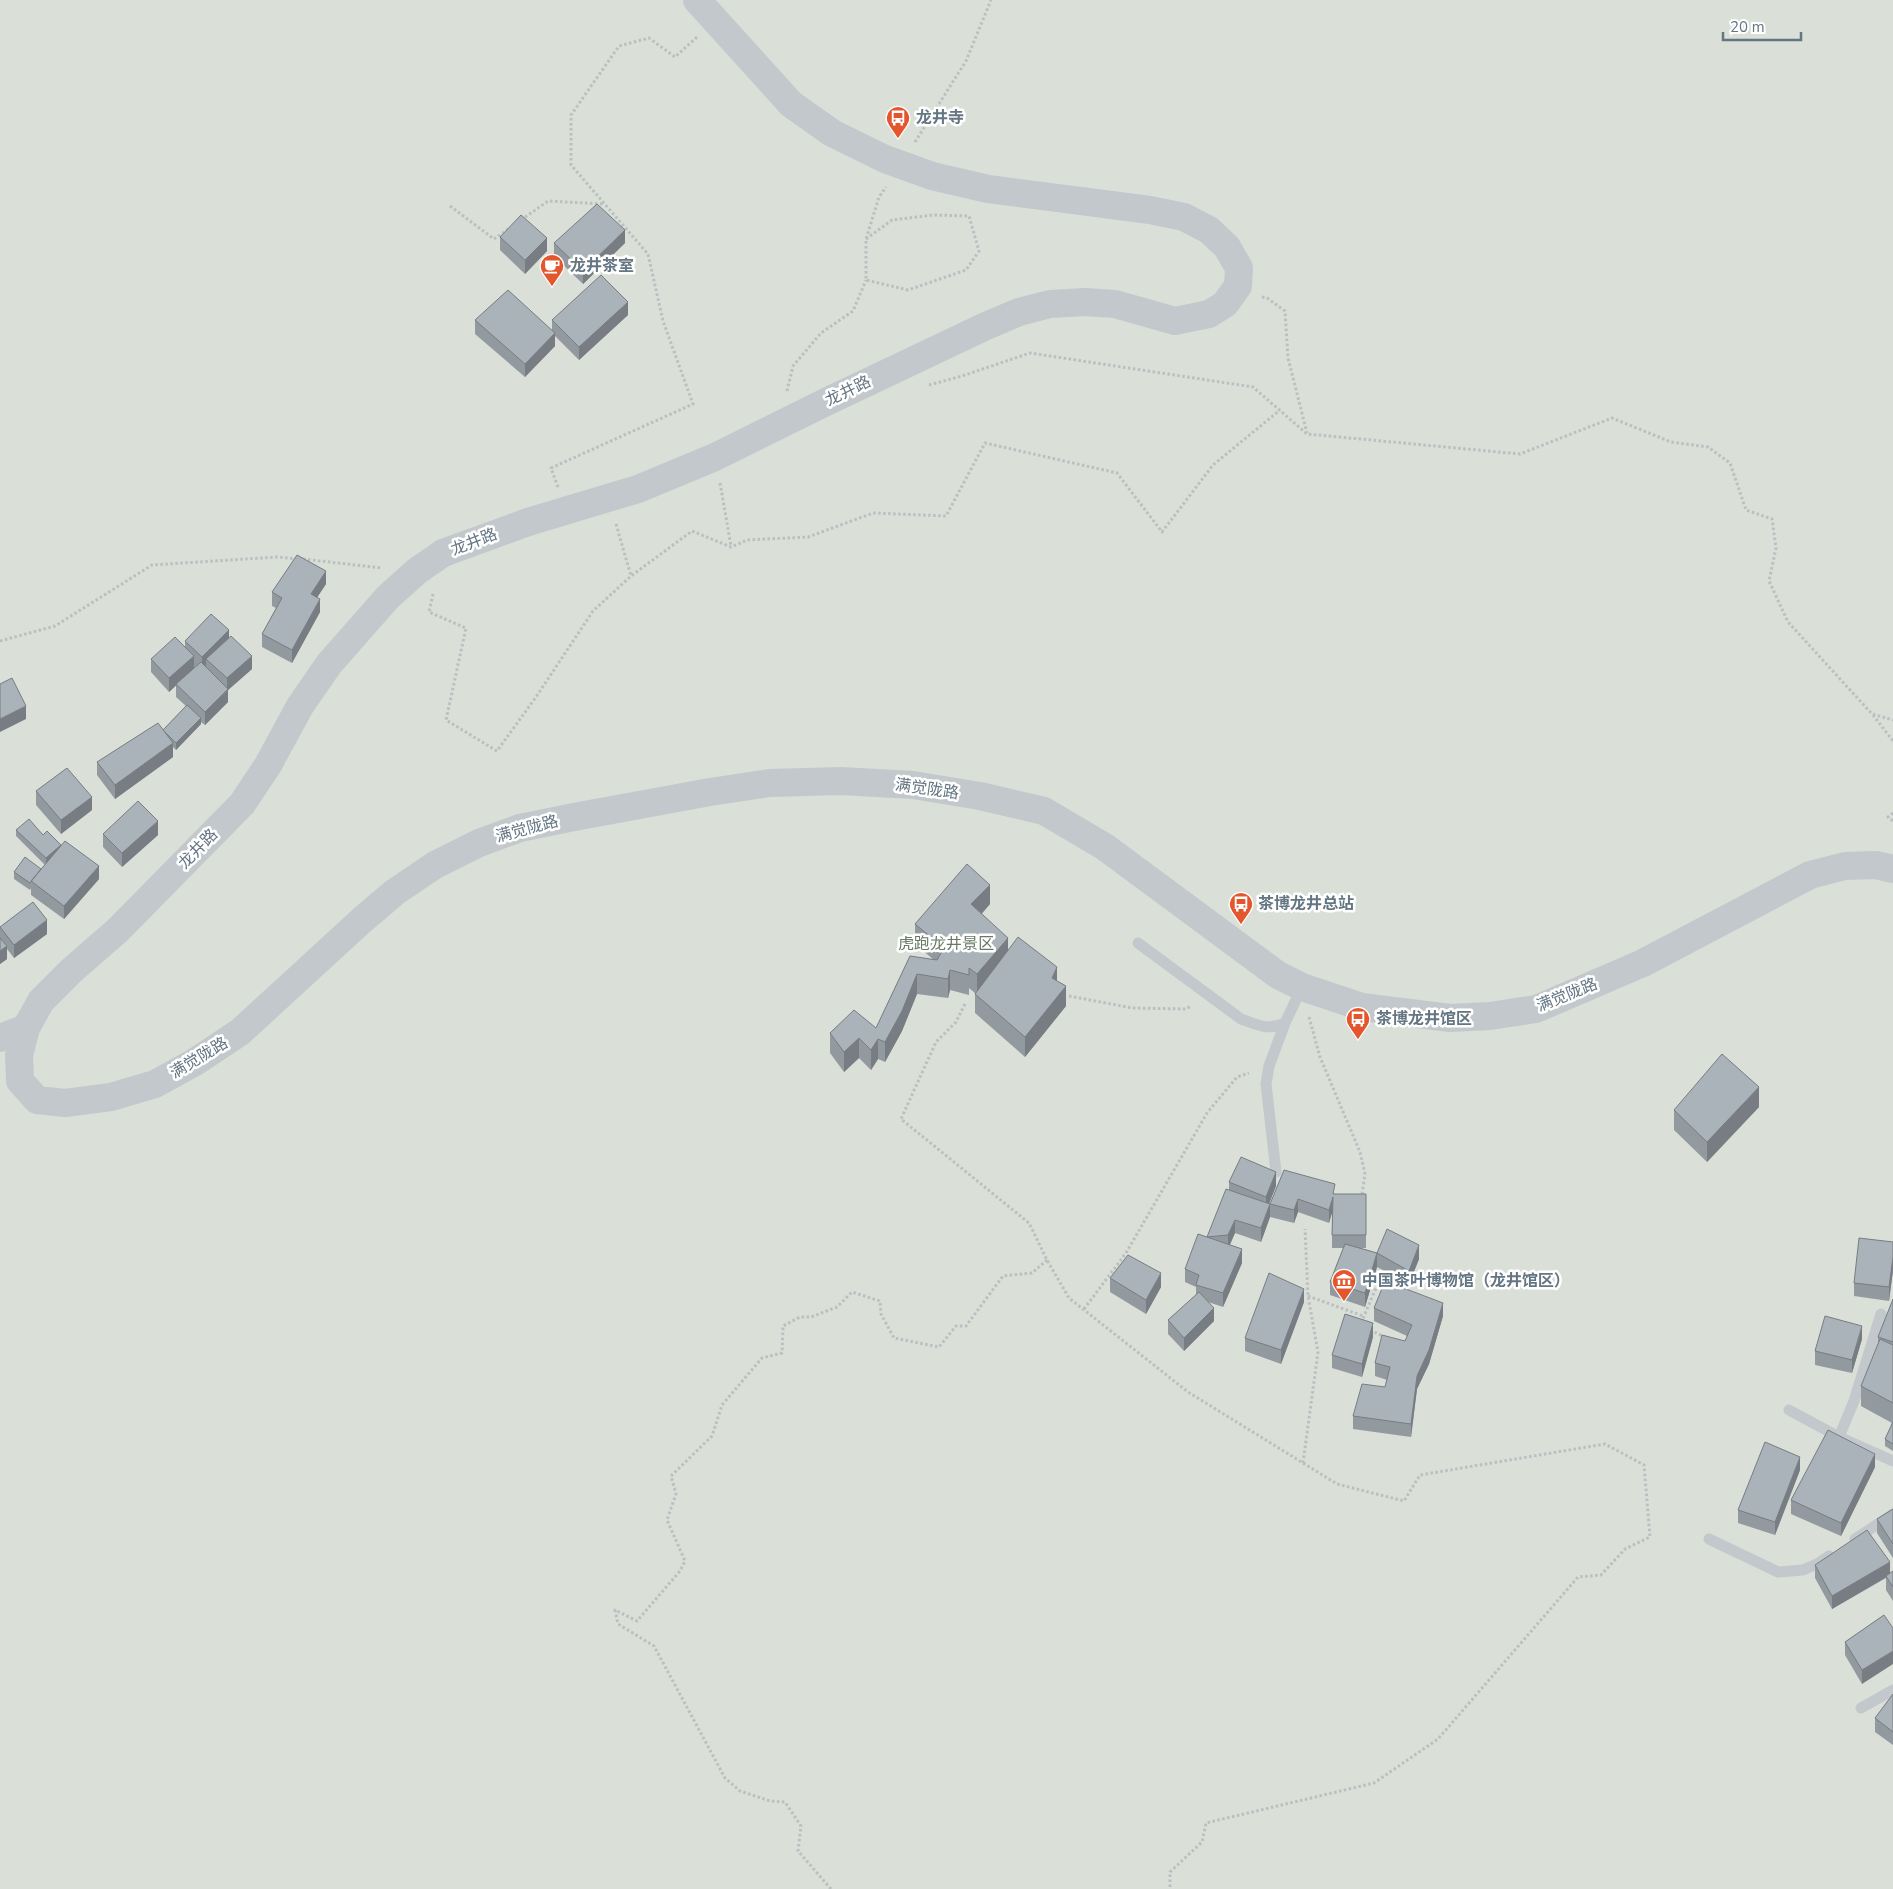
<svg xmlns="http://www.w3.org/2000/svg" width="1893" height="1889" font-family="'Nunito Sans','Noto Sans SC',sans-serif">
	<rect width="100%" height="100%" fill="#fafaf8"/>
	<path fill="#dadfd7" d="M0,0H1893V1889H0Z"/>
	<g fill="none" stroke-linecap="round" stroke-linejoin="round">
		<path stroke="#bbbfc2" stroke-width="3" stroke-dasharray="2.5 2.5" stroke-linecap="butt" d="M915,142L966,61L991,0
			M450,206L494,239L510,228
			M521,220L548,201L604,204
			M866,239L892,220L934,215L969,216L979,251L966,270L908,290L866,280V239L879,197L886,187
			M1262,297L1267,298L1285,311L1288,358L1307,433
			M929,385L962,376L1030,353L1253,387L1307,434L1520,454L1612,418L1671,442L1708,447L1730,463L1746,510L1772,519L1776,548L1769,581L1788,622L1872,714L1893,720
			M787,391L793,366L821,333L853,311L866,280
			M720,483L731,546
			M558,487L551,468L693,404L663,321L648,254L571,165V115L619,46L649,38L675,57L697,37
			M616,524L631,576
			M303,559L382,568
			M433,594L429,612L466,628L446,720L497,751L536,697L593,611L631,576L692,531L731,547L747,540L808,537L873,513L946,516L985,443L1117,473L1162,532L1213,465L1280,410
			M0,641L55,626L152,565L277,557L297,559
			M1873,715L1893,741
			M1893,813L1888,817L1893,821
			M1069,996L1132,1008L1186,1009L1191,1006
			M965,1004L956,1022L936,1042L901,1119L1029,1223L1047,1260L1069,1298L1188,1392L1337,1484L1404,1501L1420,1475L1605,1444L1644,1465L1650,1537L1625,1549L1601,1575L1578,1577L1438,1739L1374,1783L1206,1823L1202,1842L1170,1872V1889
			M1309,1017L1320,1057L1360,1152L1365,1174L1362,1195
			M1308,1296L1363,1316
			M1084,1309L1126,1253L1207,1113L1237,1077L1249,1073
			M1361,1323L1379,1281L1387,1284
			M1370,1330L1385,1337
			M1303,1463L1318,1352L1308,1296L1305,1229
			M831,1889L798,1851L801,1826L785,1802L770,1801L740,1791L725,1778L654,1646L618,1624L615,1610L637,1621L680,1571L685,1561L667,1520L676,1494L671,1476L712,1436L722,1405L762,1358L782,1353L783,1326L800,1317H811L837,1307L852,1292L880,1301L881,1314L894,1338L939,1347L956,1326H966L1003,1276L1032,1273L1047,1260"/>
		<path stroke="#c3c8cc" stroke-width="11" d="M1138,943L1241,1019C1258,1025 1268,1031 1285,1023L1302,987
			M1276,1172L1266,1084L1269,1066L1285,1023
			M1789,1410L1839,1437L1893,1461
			M1839,1437L1854,1401L1881,1314
			M1709,1539L1778,1572L1803,1570L1819,1563L1829,1556
			M1855,1539L1893,1514
			M1861,1708L1893,1690"/>
		<path stroke="#c3c8cc" stroke-width="28" d="M697,0L791,104L832,133L885,159L932,176L988,189L1150,210L1184,217L1209,230L1227,247L1239,268L1238,286L1225,304L1209,314L1175,321L1115,304L1085,302L1050,304L1019,312L986,326L828,401L715,457L638,489L528,522L443,553L417,571L388,597L329,664L300,706L268,765L242,804L118,930L72,970L41,1001L26,1028L19,1055L20,1081L37,1100L65,1103L111,1097L155,1084L195,1062L240,1032L362,920L395,892L435,865L479,843L520,828L574,817L710,792L770,783L841,781L913,785L980,796L1044,811L1105,847L1278,975L1302,987L1362,1007L1450,1018L1490,1016L1536,1009L1643,963L1810,875L1845,866L1876,865L1893,869
			M0,1038L26,1028"/>
	</g>
	<path fill="#929a9f" d="M500,237L547,251L525,274L500,250Z
		M554,243H625L583,284L554,256Z
		M628,315L579,360L555,336V346L525,377L475,334V320L552,331V320Z
		M326,584L317,597L320,612L292,663L262,647V634L276,608L272,606V592Z
		M229,638L252,669L228,690V702L205,725L201,722V724L176,750L173,747V757L115,799L97,775V762L163,730L186,706L176,697V685L169,692L151,672V659L185,646V641Z
		M36,791L92,810L61,834L36,805Z
		M16,830L43,835L61,846L99,879L64,919L31,895V888L30,890L14,879V872L41,870L45,865L16,836Z
		M103,834L158,835L122,867L103,847Z
		M990,904L982,914L1008,950L1057,981L1066,1006L1025,1057L975,1013V993L969,988V995L950,990L948,998L917,994L902,1031L885,1062L878,1059L871,1070L859,1058L844,1072L830,1053V1033L876,1028L910,956L934,960L915,944V924Z
		M0,927L47,934L14,958L7,949V959L0,964Z
		M1759,1107L1707,1162L1674,1130V1110Z
		M1284,1170L1335,1194H1366V1248H1361L1377,1253L1419,1259L1409,1284L1377,1267L1365,1307L1330,1295V1282L1343,1248H1332V1211L1329,1223L1298,1212L1294,1223L1270,1217L1261,1242L1235,1233L1230,1245L1242,1263L1223,1307L1208,1302L1214,1321L1184,1351L1168,1334V1320L1196,1295V1287L1185,1282V1269L1207,1237L1229,1190V1182L1276,1186L1269,1204H1270Z
		M1893,1242V1270L1889,1301L1854,1296V1283Z
		M1110,1278L1161,1287L1146,1314L1110,1292Z
		M1893,1299V1451L1885,1446V1439L1892,1423L1861,1406V1386L1878,1344V1337Z
		M1304,1302L1281,1364L1245,1351V1338Z
		M1374,1308L1443,1316L1429,1364L1417,1389L1411,1437L1353,1429V1416L1385,1387L1387,1380L1375,1376V1363L1405,1341L1407,1336L1374,1321Z
		M1373,1337L1362,1377L1332,1368V1355Z
		M1862,1339L1852,1373L1815,1365V1351Z
		M1875,1467L1841,1536L1791,1514V1500Z
		M1800,1470L1775,1535L1738,1523V1510Z
		M1893,1509V1558L1877,1533V1519Z
		M1815,1565L1890,1573L1893,1571V1601L1886,1590V1578L1832,1609L1815,1578Z
		M1884,1615L1862,1684L1845,1655V1642Z
		M1893,1694V1745L1875,1732V1718Z"/>
	<path fill="#777d82" d="M625,230V243L583,284V271Z
		M547,238V251L525,274V260Z
		M628,302V315L579,360V347Z
		M555,333V346L525,377V364Z
		M326,571V584L311,607V594Z
		M320,599V612L292,663V650Z
		M229,630V643L206,659V665L202,670V657Z
		M194,656V669L169,692V678Z
		M252,656V669L228,690V702L205,725V712L227,691V678Z
		M26,706V719L0,732V719Z
		M201,718V724L176,750V743Z
		M173,743V757L115,799V785Z
		M92,797V810L61,834V820Z
		M158,821V835L122,867V853Z
		M61,845V851L46,865V858Z
		M99,866V879L64,919V906Z
		M990,885V904L971,924V904Z
		M47,920V934L14,958V945Z
		M1008,938V958L977,994V974Z
		M7,946V959L0,964V951Z
		M1057,967V987L1052,978Z
		M950,970V990L948,998V979Z
		M917,974V994L902,1031L885,1062V1042Z
		M1066,986V1006L1025,1057V1037Z
		M859,1038V1058L844,1072V1052Z
		M878,1039V1059L871,1070V1050Z
		M1759,1087V1107L1707,1162V1142Z
		M1276,1172V1186L1266,1211V1197Z
		M1333,1197V1210L1329,1223V1210Z
		M1298,1199V1212L1294,1223V1210Z
		M1270,1204V1217L1261,1242V1228Z
		M1235,1220V1233L1228,1248V1235Z
		M1419,1245V1259L1409,1284V1271Z
		M1242,1249V1263L1223,1307V1293Z
		M1377,1253V1267L1365,1307V1293Z
		M1893,1257V1270L1889,1301V1287Z
		M1161,1273V1287L1146,1314V1300Z
		M1304,1289V1302L1281,1364V1350Z
		M1443,1303V1316L1429,1364L1417,1389L1411,1437V1424L1417,1376Z
		M1214,1308V1321L1184,1351V1338Z
		M1373,1323V1337L1362,1377V1364Z
		M1862,1326V1339L1852,1373V1360Z
		M1875,1454V1467L1841,1536V1523Z
		M1800,1457V1470L1775,1535V1522Z
		M1890,1562V1575L1832,1609V1596Z
		M1893,1651V1664L1862,1684V1670Z"/>
	<path fill="#aab3b9" stroke="#777d82" d="M597,204L625,230L583,271L554,243Z
		M521,215L547,238L525,260L500,237Z
		M601,275L628,302L579,347L552,320Z
		M508,290L555,333L525,364L475,320Z
		M297,555L326,571L311,594L320,599L292,650L262,634L282,598L272,592Z
		M211,614L229,630L202,657L185,641Z
		M231,636L252,656L227,678L206,659Z
		M175,637L194,656L169,678L151,659Z
		M201,662L228,689L205,712L176,684Z
		M12,678L26,706L0,719V684Z
		M187,705L201,718L176,743L163,730Z
		M158,723L173,743L115,785L97,762Z
		M67,768L92,797L61,820L36,791Z
		M138,801L158,821L122,853L103,834Z
		M29,819L43,835L47,831L61,845L46,858L16,830Z
		M65,841L99,866L64,906L31,881Z
		M25,857L41,869L30,883L14,872Z
		M967,864L990,885L971,904L1008,938L977,974L969,968V975L950,970L948,979L917,974L902,1011L885,1042L878,1039L871,1050L859,1038L844,1052L830,1033L854,1010L876,1028L910,956L937,960L944,948L915,924Z
		M33,902L47,920L14,945L0,927Z
		M1018,937L1057,967L1052,978L1066,986L1025,1037L975,994Z
		M0,938L7,946L0,951Z
		M1722,1054L1759,1087L1707,1142L1674,1110Z
		M1241,1157L1276,1172L1266,1197L1229,1182Z
		M1284,1170L1335,1184L1333,1194H1366V1235H1332L1333,1197L1329,1210L1298,1199L1294,1210L1270,1204Z
		M1226,1189L1270,1204L1261,1228L1235,1220L1228,1235L1207,1237L1242,1249L1223,1293L1196,1285L1199,1275L1185,1269L1198,1234L1207,1237Z
		M1387,1229L1419,1245L1409,1271L1377,1253L1365,1293L1330,1282L1345,1244L1377,1253Z
		M1859,1238L1893,1242V1257L1889,1287L1854,1283Z
		M1128,1255L1161,1273L1146,1300L1110,1278Z
		M1269,1273L1304,1289L1281,1350L1245,1338Z
		M1385,1281L1443,1303L1429,1350L1417,1376L1411,1424L1353,1416L1362,1384L1385,1387L1390,1367L1375,1363L1382,1335L1405,1341L1412,1325L1374,1308Z
		M1199,1292L1214,1308L1184,1338L1168,1320Z
		M1893,1299V1342L1878,1337Z
		M1345,1314L1373,1323L1362,1364L1332,1355Z
		M1825,1316L1862,1326L1852,1360L1815,1351Z
		M1880,1339L1893,1345V1403L1861,1386Z
		M1893,1422V1444L1885,1439Z
		M1828,1430L1875,1454L1841,1523L1791,1500Z
		M1765,1442L1800,1457L1775,1522L1738,1510Z
		M1893,1509V1544L1877,1519Z
		M1867,1530L1890,1562L1832,1596L1815,1565Z
		M1893,1571V1587L1886,1576Z
		M1884,1615L1893,1628V1651L1862,1670L1845,1642Z
		M1893,1694V1732L1875,1718Z"/>
	<defs>
		<g id="bus-pin" transform="scale(1.25)"><path d="M0 17L-7.5 6A9.5 9.5 0 1 1 7.5 6Z" fill="#e4572e" stroke="#fff"/><path d="M-5-6H5V4H4V6H2V4H-2V6H-4V4H-5ZM-3.5-4V0h7V-4ZM-3.5 1.2v1.5H-2V1.2ZM2 1.2v1.5H3.5V1.2Z" fill="#fff"/></g>
		<g id="cafe-pin" transform="scale(1.25)"><path d="M0 17L-7.5 6A9.5 9.5 0 1 1 7.5 6Z" fill="#e4572e" stroke="#fff"/><path d="M-5.5-4.5H6V0H3Q3 3.5 0 3.5H-2.5Q-5.5 3.5-5.5 0ZM3-3.2v2h1.7v-2ZM-6 4.5H4V6H-6Z" fill="#fff"/></g>
		<g id="museum-pin" transform="scale(1.25)"><path d="M0 17L-7.5 6A9.5 9.5 0 1 1 7.5 6Z" fill="#e4572e" stroke="#fff"/><path d="M0-6L6-3V-2H-6V-3ZM-5-1h2V3h-2ZM-1-1h2V3h-2ZM3-1h2V3H3ZM-6 4H6V6H-6Z" fill="#fff"/></g>
	</defs>
	<g fill-rule="evenodd">
		<use href="#bus-pin" x="898" y="118"/>
		<use href="#cafe-pin" x="552" y="266"/>
		<use href="#bus-pin" x="1241" y="904"/>
		<use href="#bus-pin" x="1358" y="1019"/>
		<use href="#museum-pin" x="1344" y="1281"/>
	</g>
	<g text-anchor="middle" dominant-baseline="central" stroke-width="5" stroke-linejoin="round" paint-order="stroke">
		<g font-size="16" font-weight="bold" fill="#657683" stroke="#fff" text-anchor="start">
			<text x="916" y="118">龙井寺</text>
			<text x="570" y="266">龙井茶室</text>
			<text x="1258" y="904">茶博龙井总站</text>
			<text x="1376" y="1019">茶博龙井馆区</text>
			<text x="1362" y="1281">中国茶叶博物馆（龙井馆区）</text>
		</g>
		<g font-size="16" fill="#657683" stroke="#fff">
			<text transform="translate(848 391) rotate(-26)">龙井路</text>
			<text transform="translate(474 542) rotate(-21)">龙井路</text>
			<text transform="translate(927 789) rotate(8)">满觉陇路</text>
			<text transform="translate(527 829) rotate(-15)">满觉陇路</text>
			<text transform="translate(198 849) rotate(-46)">龙井路</text>
			<text transform="translate(1567 995) rotate(-22)">满觉陇路</text>
			<text transform="translate(199 1058) rotate(-31)">满觉陇路</text>
		</g>
		<g font-size="16" fill="#687a64" stroke="#fff">
			<text x="946" y="944">虎跑龙井景区</text>
		</g>
	</g>
	<path d="M1723 32v8h78v-8" fill="none" stroke="#657683" stroke-width="2.5"/>
	<text x="1730" y="32" font-size="15" fill="#657683" stroke="#ffffff" stroke-width="4" paint-order="stroke">20 m</text>
</svg>
